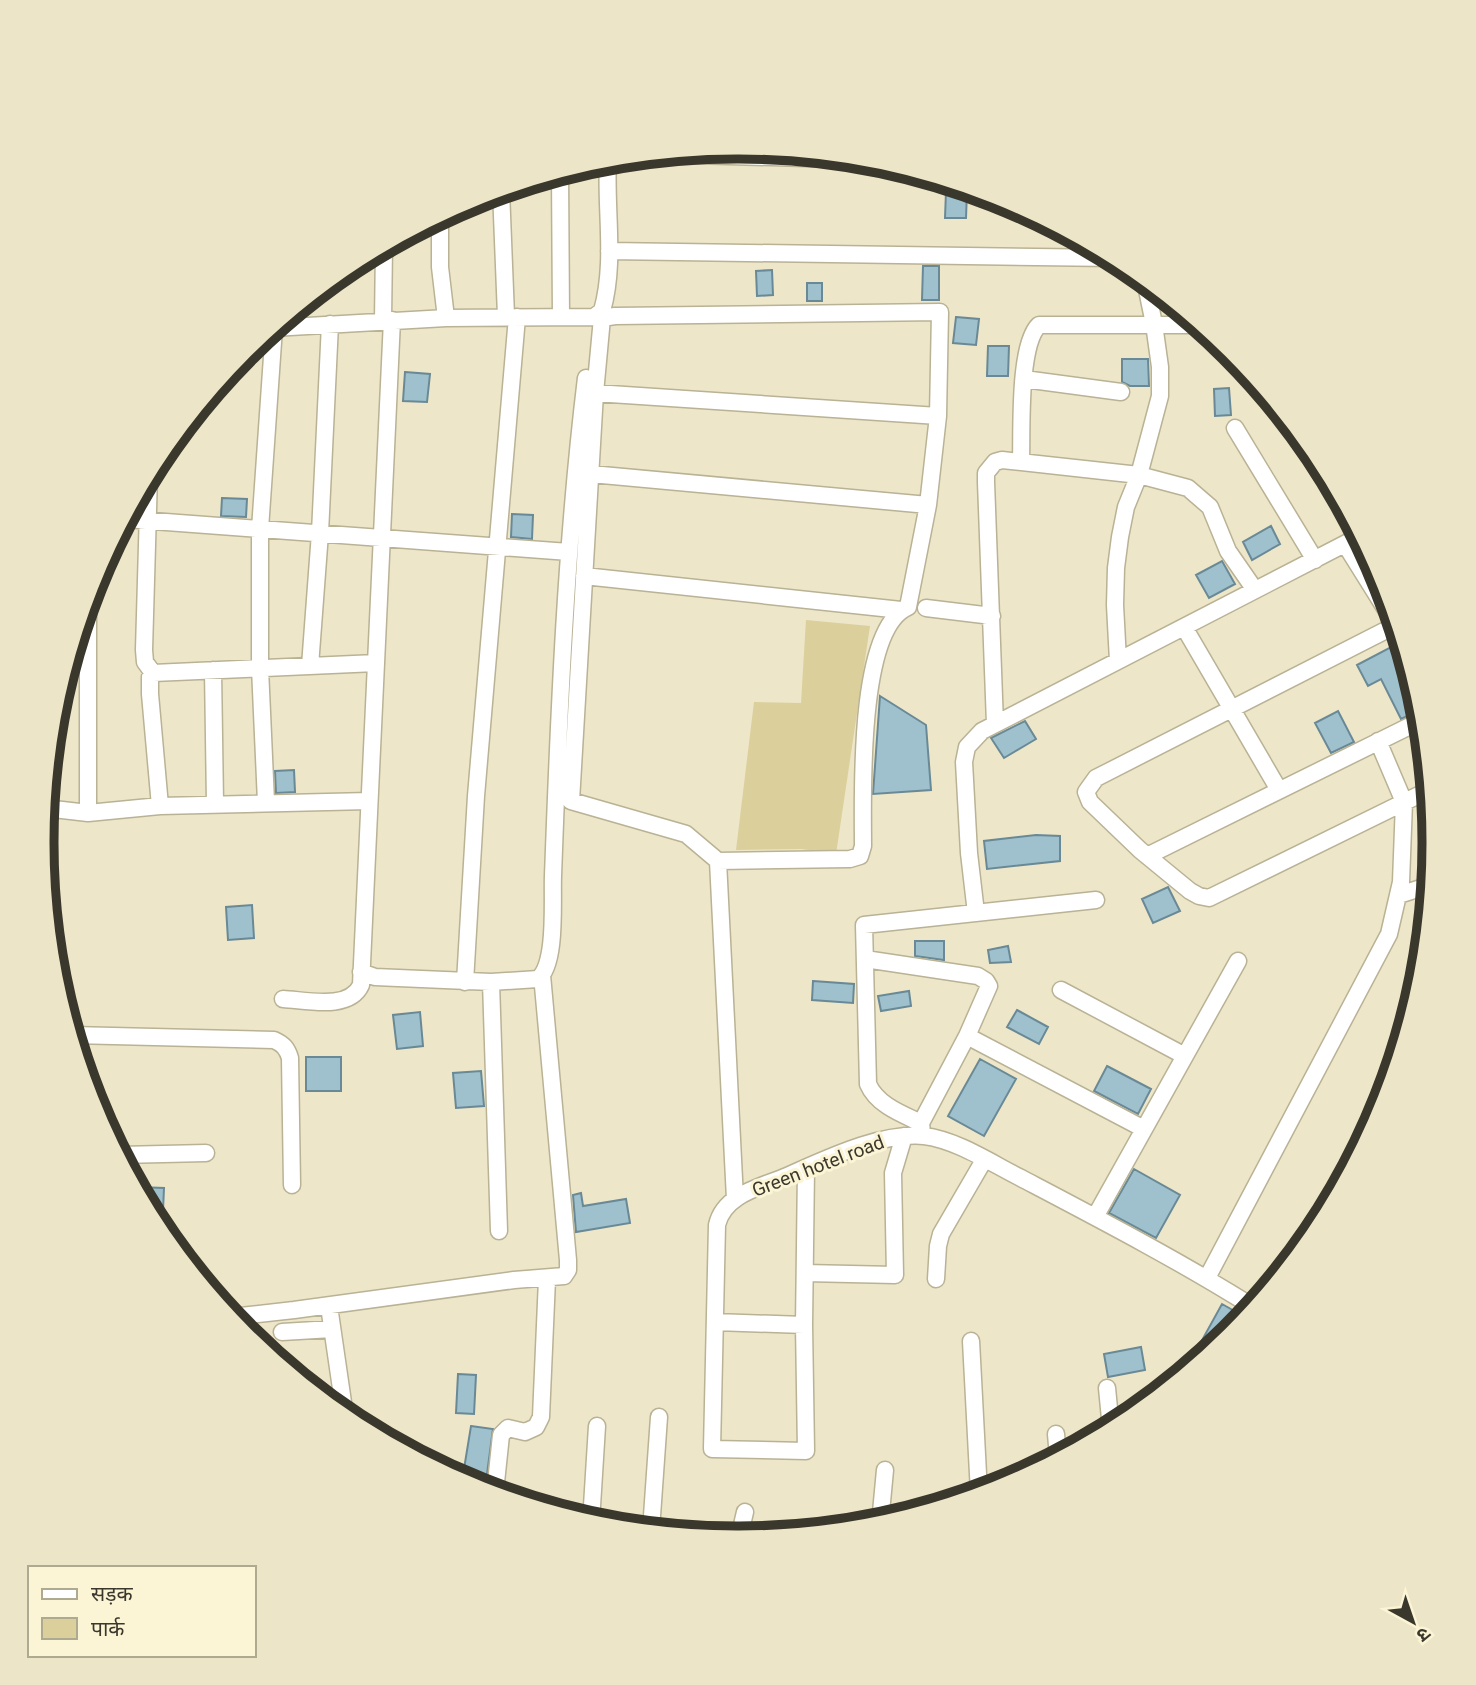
<svg xmlns="http://www.w3.org/2000/svg" width="1476" height="1685" font-family="Roboto,'Noto Sans Devanagari',sans-serif">
	<rect width="100%" height="100%" fill="#ede6c8"/>
	<path fill="#dbcf9c" d="M806,620L870,626L836,854L801,849L736,850L754,702L801,703Z"/>
	<path fill="#9fc1ce" stroke="#698996" stroke-width="2" d="M946,191H967L966,218H945Z
		M923,266H939V300H922Z
		M772,270L773,295L757,296L756,271Z
		M807,283H822V301H807Z
		M956,317L979,319L976,345L953,343Z
		M988,346H1009L1008,376H987Z
		M1122,359H1148L1149,386H1130L1122,382Z
		M405,372L430,374L427,402L403,401Z
		M1229,388L1231,415L1215,416L1214,389Z
		M222,498L247,499L246,517L221,516Z
		M512,514L533,515L532,539L511,537Z
		M1271,526L1280,544L1252,560L1243,542Z
		M1222,561L1235,584L1209,598L1196,575Z
		M1393,646L1414,687L1421,707V710L1401,719L1381,679L1368,686L1357,665Z
		M880,696L926,725L931,790L873,794Z
		M1338,711L1354,742L1331,753L1315,723Z
		M1025,721L1036,739L1004,758L991,738Z
		M294,770L295,792L276,793L275,771Z
		M1036,835L1060,836V861L987,869L984,841Z
		M1168,887L1180,911L1153,923L1142,899Z
		M252,905L254,938L228,940L226,907Z
		M915,941H944V960L915,956Z
		M1008,946L1011,962L990,963L988,950Z
		M813,981L854,984L853,1003L812,1000Z
		M909,991L911,1006L881,1011L878,996Z
		M1017,1010L1048,1027L1039,1044L1007,1027Z
		M420,1012L423,1046L397,1049L393,1015Z
		M306,1057H341V1091H306Z
		M980,1059L1016,1079L984,1136L948,1116Z
		M1107,1066L1151,1089L1138,1114L1094,1091Z
		M481,1071L484,1106L456,1108L453,1073Z
		M1134,1169L1180,1195L1156,1238L1109,1213Z
		M137,1187L164,1188L162,1233L159,1229Z
		M581,1193L583,1206L626,1199L630,1223L576,1232L573,1195Z
		M1222,1304L1245,1317L1230,1335L1185,1371Z
		M1141,1347L1145,1370L1108,1377L1104,1354Z
		M458,1374L476,1375L474,1414L456,1413Z
		M471,1426L493,1429L485,1489L462,1481Z"/>
	<g fill="none" stroke-linecap="round" stroke-linejoin="round">
		<g stroke="#b9b295" stroke-width="19">
			<path id="street" d="M658,154L876,160
				M560,173L561,317
				M501,190L506,316
				M440,217V267L446,318
				M609,251L1114,258
				M940,312L938,416L928,505L908,607C857,629 863,796 863,846L860,856L850,859L718,861L686,834L571,801L595,393L602,318L615,316Z
				M383,321L384,246
				M273,328L446,318L594,317L602,311C616,262 605,209 608,159
				M1024,379L1121,392
				M595,393L938,416
				M1235,428L1315,560
				M1021,462C1022,432 1018,345 1039,325H1199
				M591,474L928,505
				M149,475L144,650L145,662L153,673L376,663
				M126,519L569,552
				M1345,544L1395,624
				M584,576L901,610
				M926,608L992,616
				M1396,625L1096,778L1086,792L1090,802L1140,850L1190,891L1199,896L1209,898L1429,790
				M1184,627L1279,790
				M1118,661L1115,605L1116,568L1120,537L1126,507L1139,475L1160,396V367L1154,324L1145,280
				M310,666L320,533L330,324
				M213,670L215,804
				M153,673L150,677V694L160,806
				M995,724L986,482V473L995,462L1002,460L1139,475L1188,488L1210,507L1228,551L1255,590
				M266,802L260,668V529L274,328
				M45,808L88,813L160,806L369,801
				M88,813V598
				M1147,856L1422,720
				M718,861L735,1199
				M1399,895L1430,885
				M976,913L969,853L964,762L967,747L982,731L1360,536
				M865,959L978,976L986,981L989,986L967,1036L921,1123L922,1133
				M361,972L375,977L491,982L538,979C557,964 552,901 553,876C559,710 566,543 586,378
				M465,982L476,796L517,317
				M491,982L499,1231
				M1061,990L1185,1056
				M283,999C306,1000 349,1011 361,985L392,320
				M72,1035L274,1040C283,1044 287,1048 290,1058L292,1185
				M967,1036L1144,1129
				M921,1123C902,1114 877,1105 868,1084L864,925L1096,900
				M120,1155L206,1153
				M806,1168L804,1325L806,1451L712,1449L717,1225C724,1194 761,1187 787,1176C826,1159 881,1132 924,1136C957,1140 991,1163 1021,1178C1099,1219 1178,1260 1253,1307
				M1095,1217L1238,961
				M805,1273L895,1275L893,1173L904,1136
				M1207,1278L1389,934L1401,882L1404,802L1378,741
				M936,1279L938,1246L941,1234L984,1160
				M329,1306L345,1416
				M231,1317L294,1310L514,1280L564,1276L568,1270V1260L542,975
				M715,1322L804,1325
				M282,1332L332,1329
				M971,1341L979,1493
				M1107,1388L1111,1429
				M1056,1434L1058,1457
				M495,1492L501,1435L508,1428L525,1432L536,1427L541,1417L547,1279
				M591,1522L597,1426
				M880,1523L885,1470
				M651,1530L659,1417
				M739,1538L745,1512"/>
		</g>
		<use href="#street" stroke="#fff" stroke-width="16"/>
	</g>
	<g text-anchor="middle" dominant-baseline="central" stroke-width="6" stroke-linejoin="round" paint-order="stroke">
		<g font-size="19" fill="#3a382c" stroke="#fbf4d5">
			<text transform="translate(818 1166) rotate(-21)">Green hotel road</text>
		</g>
	</g>
	<path d="M0 0H1476V1685H0ZM737 159H739A683 683 0 0 1 1422 842V843A683 683 0 0 1 739 1526H737A683 683 0 0 1 54 843V842A683 683 0 0 1 737 159Z" fill="#ece5c7" fill-rule="evenodd"/>
	<path fill="none" stroke="#3a382c" stroke-width="9" d="M737 159H739A683 683 0 0 1 1422 842V843A683 683 0 0 1 739 1526H737A683 683 0 0 1 54 843V842A683 683 0 0 1 737 159Z"/>
	<rect x="28" y="1566" width="228" height="91" fill="#fbf4d5" stroke="#aea991" stroke-width="2"/>
	<rect x="42" y="1589" width="35" height="10" fill="#ffffff" stroke="#aea991" stroke-width="2"/>
	<text x="91" y="1601" font-size="21" fill="#3a382c">सड़क</text>
	<rect x="42" y="1618" width="35" height="21" fill="#dbcf9c" stroke="#aea991" stroke-width="2"/>
	<text x="91" y="1636" font-size="21" fill="#3a382c">पार्क</text>
	<g transform="translate(1413 1622) rotate(140)" stroke="#fbf4d5" stroke-width="5" paint-order="stroke">
	<path d="M0-5L12 26L0 18L-12 26Z" fill="#3a382c"/>
	<text y="-10" font-size="19" font-weight="bold" text-anchor="middle" fill="#3a382c">उ</text>
	</g>
</svg>
